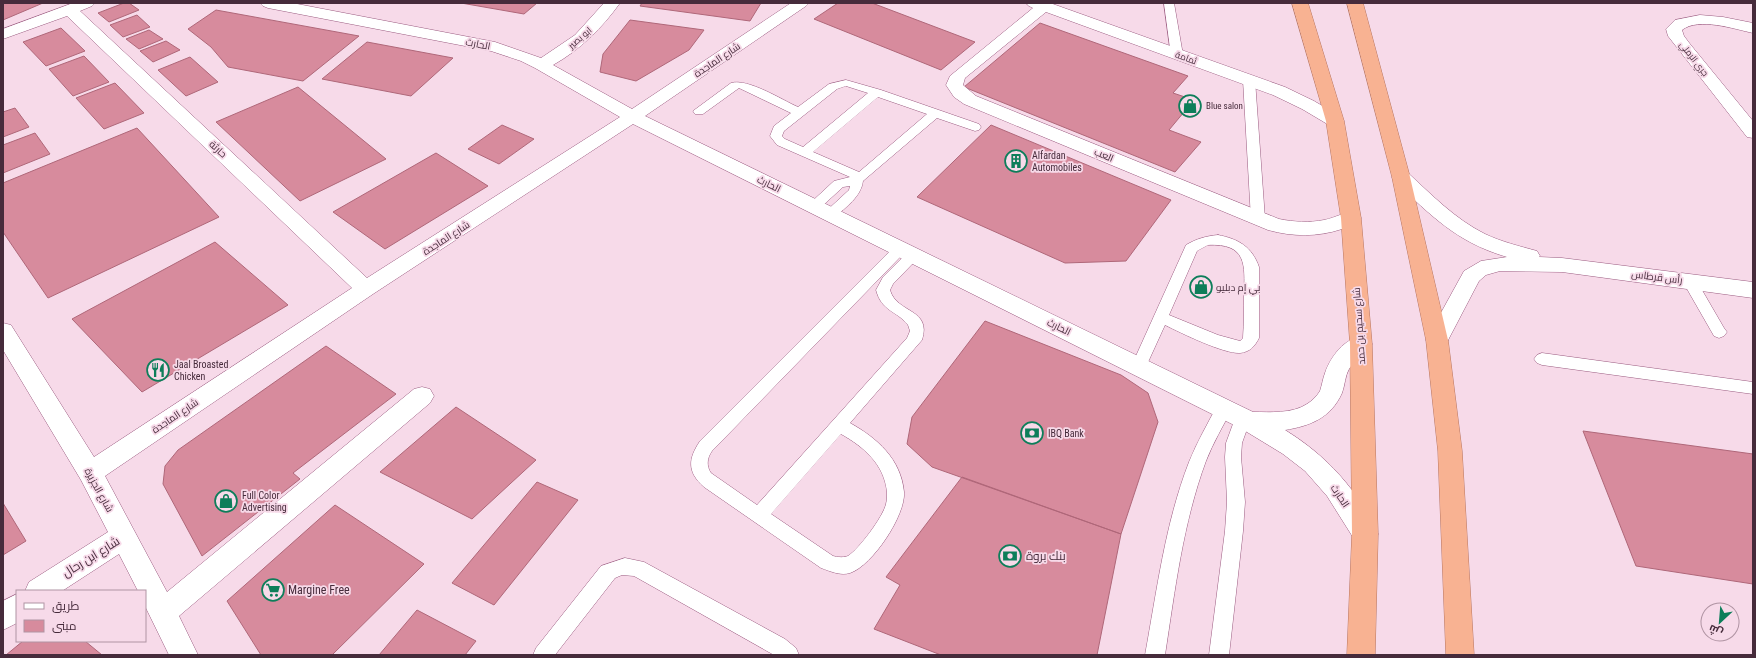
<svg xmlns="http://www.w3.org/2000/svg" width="1756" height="658" font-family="'Roboto Condensed',Cairo,sans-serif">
	<rect width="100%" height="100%" fill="#f7dae9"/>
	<path fill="#d78b9d" stroke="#af6779" d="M3,3H43L3,20Z
		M124,3H129L139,10L109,22L98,13Z
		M461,3H537L524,14Z
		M642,3H761L750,21L640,6Z
		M838,3H872L975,42L941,70L814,19Z
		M216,10L359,36L303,81L228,67L211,47L188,29Z
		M137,15L150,27L123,37L110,25Z
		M630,20L704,30L689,50L636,81L600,72L603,54Z
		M1040,23L1188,76L1173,93L1194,100L1169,130L1201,142L1175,172L964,87Z
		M61,28L85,51L46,66L23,42Z
		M149,30L163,39L139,49L126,39Z
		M166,41L180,50L153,62L140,51Z
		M367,42L453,58L411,96L322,79Z
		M84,56L109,82L73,96L49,69Z
		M190,57L218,82L186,96L158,70Z
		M115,83L144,113L104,129L76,98Z
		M298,87L386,159L300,201L216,122Z
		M15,108L29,127L3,137V112Z
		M502,125L534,139L499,164L468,149Z
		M991,125L1171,200L1126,261L1065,263L917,197Z
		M137,128L219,217L48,298L3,232V183Z
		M35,133L50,154L3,173V145Z
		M436,153L488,186L385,249L333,212Z
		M215,242L288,305L142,392L72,319Z
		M985,321L1121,375L1148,393L1158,422L1121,534L932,467L907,444L912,417Z
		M326,346L396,394L293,473L300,479L202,556L163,484L165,466L178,450Z
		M456,407L536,460L472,519L380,472Z
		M1583,431L1753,454V584L1636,566Z
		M962,477L1121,534L1097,655H941L874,629L900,585L886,577Z
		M537,482L578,500L494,605L452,583Z
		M3,503L26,541L3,555Z
		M335,505L424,564L332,655H261L227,601Z
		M417,610L476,641L465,655H379Z
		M23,641H85L102,655H6Z"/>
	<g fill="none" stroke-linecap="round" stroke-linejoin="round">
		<g stroke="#9b5c81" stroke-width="1">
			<path id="service" d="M1164,3H1174L1183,55L1181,57L1177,58L1171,55Z
				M1249,77L1255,80L1265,219L1263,222L1258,223L1253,222L1251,219L1243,80Z
				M846,80L881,90L979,124L981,127L979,130L975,131L937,118L863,181C861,197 846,207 835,217L830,218L825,217L823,214L849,190L850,186L843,187L819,209L814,210L809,209L807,206L834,181L850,177L777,145L770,136L774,126L791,113L739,88L703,114H695L693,111L731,83C748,78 782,100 798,107L829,84ZM846,86L868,93L803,147L785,139L782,136L784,131L837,89ZM878,97L927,114L859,172L813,152Z
				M1218,235C1239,239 1252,247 1259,267V338C1255,346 1250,352 1240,353C1224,354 1181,333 1165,325L1144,371L1139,373L1134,371L1131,367L1186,245C1196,239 1206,236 1218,235ZM1208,245C1247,243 1245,265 1244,294C1244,309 1244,323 1243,338L1240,341L1218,335L1169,315L1197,251Z
				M900,244L905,246L907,249L905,252L712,451C707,458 706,466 711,473L757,505L907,338L910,331L908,325C896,310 882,312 876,290L883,277L908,252L913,250L918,252L920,255L918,258L893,284L890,290C897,314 932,308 922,340L850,423C877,438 901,459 904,492C906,515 872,566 850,573C840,576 830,571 821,568L704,487C687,472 688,459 700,441L895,246ZM841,434C864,447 884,464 887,492C887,496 887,500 886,504C883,517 859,549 848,556C843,558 837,557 833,556L771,514Z
				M1690,277L1695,278L1724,328L1727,332L1724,336L1719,338L1714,336L1683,282L1685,278Z
				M1542,353L1753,382V394L1542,365L1537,363L1534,359L1537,355Z
				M1224,403L1230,404L1232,409C1223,426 1213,443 1206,461C1183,523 1175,590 1165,655H1145C1157,590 1165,524 1189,462C1197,442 1208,423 1218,404Z
				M1243,411L1249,413L1251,418L1242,443L1241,457L1245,502L1243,531L1229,655H1209L1225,531L1227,502L1225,457L1226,443L1237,413Z
				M625,558L644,562L785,639L796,648L799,655H774L634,576L622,575L615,578L555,655H533L536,648L601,566Z"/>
		</g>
		<g stroke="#9b5c81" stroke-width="1">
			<path id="minor" d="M73,3H95L92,6L80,11L367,278L620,117L535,68L521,61L491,51L268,8L263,6L260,3H292L495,42L541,58L575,35L604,3H620C602,28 580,50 553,65L632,109L791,3H809L806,6L645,116L1253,412C1270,412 1292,414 1307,404C1312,401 1317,396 1320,391C1322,385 1323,378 1325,373C1331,355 1349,332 1369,338L1372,344C1367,354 1355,359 1349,369C1345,376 1345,385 1342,393C1331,418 1310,426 1285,430C1326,455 1358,490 1378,534L1374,542L1365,546L1356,542L1327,496L1305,471L1283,454L1242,429L633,124L373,294L105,476L167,592L414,389L422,387L430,389L434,396L430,403L179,616L198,655H169L145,606V591H138L119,554L62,591H25L29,582L108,532L81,480L3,350V323L11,325L94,457L352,288L67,16L3,39V29Z
				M1026,3H1050L1285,87L1314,101L1341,117L1344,121L1341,125L1335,126L1329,125L1302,109L1273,95L1046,12L965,78L963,85L976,96L1279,219C1294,222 1309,223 1324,220C1336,218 1346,210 1358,213L1361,218C1357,225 1350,226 1342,229C1318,237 1293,237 1268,230L964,104L954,97L946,85L950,76L1033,8L1029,6Z
				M1700,15L1723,17L1753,23V33C1734,29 1699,17 1682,30L1684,36L1690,44L1753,121V138L1747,137L1668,36L1666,29L1675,20Z
				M1401,171L1408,173C1432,195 1455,219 1485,234C1502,242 1519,246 1537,251L1540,256L1539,257L1562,258L1753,282V298L1562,272L1500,271L1486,275L1479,281L1445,346L1437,348L1429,346L1426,340L1464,271L1481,261L1507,257C1456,242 1432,216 1394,181L1392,177L1394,173Z
				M17,594V623L3,630V601Z"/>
		</g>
		<g stroke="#b87662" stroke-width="1">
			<path id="trunk" d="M1292,3H1308L1344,121L1361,218L1372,344L1378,534L1375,655H1347L1352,534L1350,344L1341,218L1326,121Z
				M1347,3H1363L1410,177L1448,340L1462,451L1474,655H1446L1438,451L1426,340L1392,177Z"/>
		</g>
		<use href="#service" fill="#fff" fill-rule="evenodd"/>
		<use href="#minor" fill="#fff" fill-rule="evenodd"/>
		<use href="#trunk" fill="#f8b292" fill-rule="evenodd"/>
	</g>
	<defs>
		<g id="shop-ring" transform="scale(1.15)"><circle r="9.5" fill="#f7dae9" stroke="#0d7e5a" stroke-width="1.5"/><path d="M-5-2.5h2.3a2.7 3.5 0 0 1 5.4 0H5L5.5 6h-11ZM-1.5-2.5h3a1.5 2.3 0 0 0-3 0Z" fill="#0d7e5a"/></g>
		<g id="building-ring" transform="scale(1.15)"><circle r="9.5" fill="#f7dae9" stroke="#0d7e5a" stroke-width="1.5"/><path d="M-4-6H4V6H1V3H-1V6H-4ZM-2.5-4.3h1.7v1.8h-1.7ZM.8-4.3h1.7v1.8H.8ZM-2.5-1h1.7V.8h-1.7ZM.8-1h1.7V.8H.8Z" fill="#0d7e5a"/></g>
		<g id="restaurant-ring" transform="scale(1.15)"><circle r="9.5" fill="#f7dae9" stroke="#0d7e5a" stroke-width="1.5"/><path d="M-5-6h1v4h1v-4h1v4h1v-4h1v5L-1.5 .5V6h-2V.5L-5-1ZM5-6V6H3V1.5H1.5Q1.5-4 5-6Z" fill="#0d7e5a"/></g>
		<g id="bank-ring" transform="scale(1.15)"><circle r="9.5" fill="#f7dae9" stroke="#0d7e5a" stroke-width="1.5"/><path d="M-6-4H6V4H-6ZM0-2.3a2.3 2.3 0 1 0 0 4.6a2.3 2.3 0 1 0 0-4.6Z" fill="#0d7e5a"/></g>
		<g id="supermarket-ring" transform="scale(1.15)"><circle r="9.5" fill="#f7dae9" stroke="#0d7e5a" stroke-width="1.5"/><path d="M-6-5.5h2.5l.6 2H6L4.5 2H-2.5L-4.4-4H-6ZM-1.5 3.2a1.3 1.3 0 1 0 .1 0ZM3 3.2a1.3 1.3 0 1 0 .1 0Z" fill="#0d7e5a"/></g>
	</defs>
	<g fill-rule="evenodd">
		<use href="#shop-ring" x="1190" y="106"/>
		<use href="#building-ring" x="1016" y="161"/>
		<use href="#shop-ring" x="1201" y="287"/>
		<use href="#restaurant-ring" x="158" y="370"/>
		<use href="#bank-ring" x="1032" y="433"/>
		<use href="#shop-ring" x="226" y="501"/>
		<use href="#bank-ring" x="1010" y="556"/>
		<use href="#supermarket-ring" x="273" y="590"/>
	</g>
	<g text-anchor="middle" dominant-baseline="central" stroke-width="3.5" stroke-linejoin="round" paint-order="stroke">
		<g font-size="9" fill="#462b3b" stroke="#f7dae9">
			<text transform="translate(580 38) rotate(-41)">ابو بصير</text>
			<text transform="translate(1186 58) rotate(20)">ثمامة</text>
			<text transform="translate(1694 59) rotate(52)">جري الرملي</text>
		</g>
		<g font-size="9" fill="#462b3b" stroke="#f7dae9" text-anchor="start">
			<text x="1206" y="106">Blue salon</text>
		</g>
		<g font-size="10" fill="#462b3b" stroke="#f7dae9">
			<text transform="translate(478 44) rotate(11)">الحارث</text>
			<text transform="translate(717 60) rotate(-34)">شارع الماجدة</text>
			<text transform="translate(218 149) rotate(43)">حارثة</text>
			<text transform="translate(1104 155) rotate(23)">العب</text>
			<text transform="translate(769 184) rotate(26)">الحارث</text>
			<text transform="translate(446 238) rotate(-33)">شارع الماجدة</text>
			<text transform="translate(1657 277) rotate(7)">رأس قرطاس</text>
			<text transform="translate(1359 326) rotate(-94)">شارع سحيم بن حمد</text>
			<text transform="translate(1059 327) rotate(26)">الحارث</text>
			<text transform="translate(175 416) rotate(-34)">شارع الماجدة</text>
			<text transform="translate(99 490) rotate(61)">شارع الجزيرة</text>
			<text transform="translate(1340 496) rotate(56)">الحارث</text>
		</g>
		<g font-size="10" fill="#462b3b" stroke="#f7dae9" text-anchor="start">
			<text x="1032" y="155">Alfardan<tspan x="1032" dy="12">Automobiles</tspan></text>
			<text x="1216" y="287">بي إم دبليو</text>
			<text x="174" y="364">Jaal Broasted<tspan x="174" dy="12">Chicken</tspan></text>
			<text x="1048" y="433">IBQ Bank</text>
			<text x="242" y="495">Full Color<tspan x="242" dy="12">Advertising</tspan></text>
		</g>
		<g font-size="12" fill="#462b3b" stroke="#f7dae9" text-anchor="start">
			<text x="1026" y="556">بنك بروة</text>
			<text x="288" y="590">Margine Free</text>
		</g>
		<g font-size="12" fill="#462b3b" stroke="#f7dae9">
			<text transform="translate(91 557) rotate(-32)">شارع ابن رحال</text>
		</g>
	</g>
	<rect width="1756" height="658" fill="none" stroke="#462b3b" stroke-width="8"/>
	<rect x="16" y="590" width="130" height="52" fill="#f7dae9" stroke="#b094a3"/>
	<rect x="24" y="603" width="20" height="6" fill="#ffffff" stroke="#b094a3"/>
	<text x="52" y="610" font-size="12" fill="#462b3b">طريق</text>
	<rect x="24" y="620" width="20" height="12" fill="#d78b9d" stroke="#b094a3"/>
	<text x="52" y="630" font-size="12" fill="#462b3b">مبنى</text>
	<g transform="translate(1720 622) rotate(206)"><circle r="19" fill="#f7dae9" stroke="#b094a3"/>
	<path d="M0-3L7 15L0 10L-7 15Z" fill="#0d7e5a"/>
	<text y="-6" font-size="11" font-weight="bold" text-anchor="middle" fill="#462b3b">ش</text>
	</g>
</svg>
